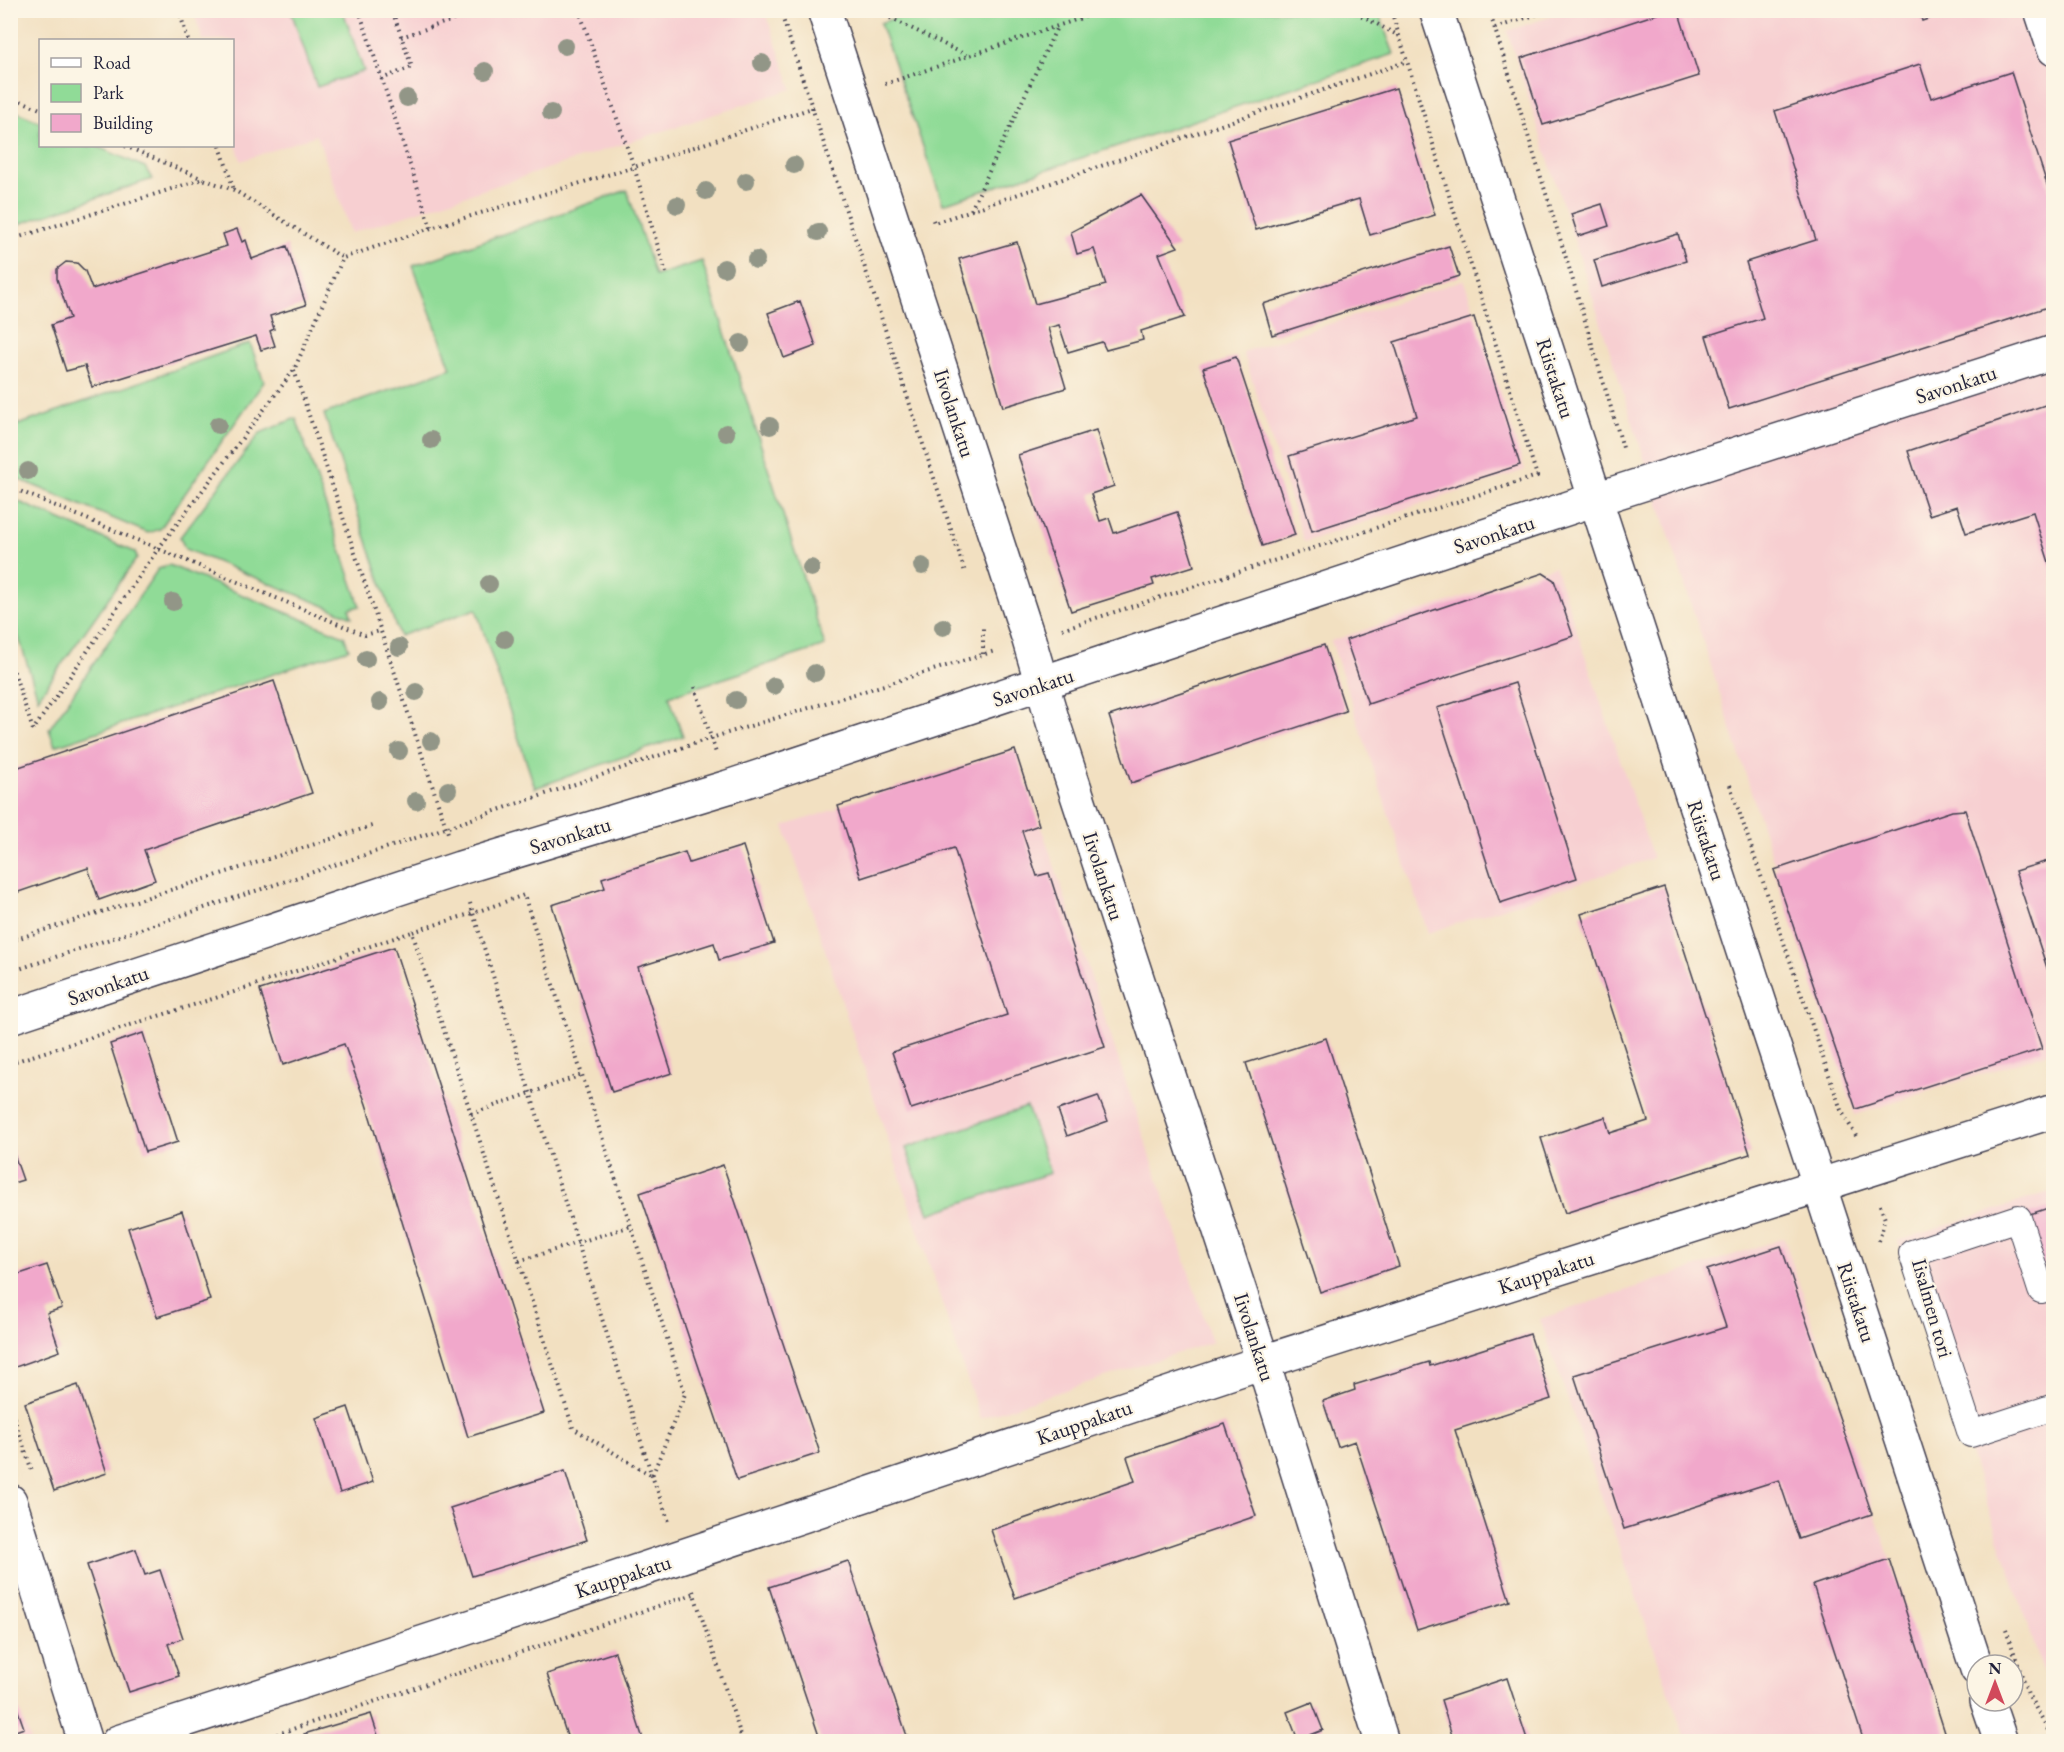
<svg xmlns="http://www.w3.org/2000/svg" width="2064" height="1752" font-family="'EB Garamond',serif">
	<rect width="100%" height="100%" fill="#fcf5e5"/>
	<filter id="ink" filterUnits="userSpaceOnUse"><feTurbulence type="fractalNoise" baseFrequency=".0167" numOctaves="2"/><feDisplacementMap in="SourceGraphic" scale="12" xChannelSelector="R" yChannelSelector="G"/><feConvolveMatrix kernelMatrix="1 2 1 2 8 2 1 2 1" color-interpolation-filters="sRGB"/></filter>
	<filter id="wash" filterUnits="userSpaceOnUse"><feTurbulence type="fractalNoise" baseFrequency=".008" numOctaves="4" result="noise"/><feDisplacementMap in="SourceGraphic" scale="24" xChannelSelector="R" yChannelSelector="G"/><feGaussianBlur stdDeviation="1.35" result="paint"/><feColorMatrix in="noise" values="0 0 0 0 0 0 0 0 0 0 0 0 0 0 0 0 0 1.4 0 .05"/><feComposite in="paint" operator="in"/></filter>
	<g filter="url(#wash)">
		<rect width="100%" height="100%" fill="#f2e0c1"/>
		<path fill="#f7cfd1" d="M1571,10L2053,11V1051L1855,1115L1507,31Z
			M193,11H765L792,89L351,233L317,135L241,161L233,134L232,40H203Z
			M1464,280L1525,470L1304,542L1243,352Z
			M1555,566L1653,858L1428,933L1331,641Z
			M1016,750L1212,1342L980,1418L784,826Z
			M2053,1191V1700L1898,1241Z
			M1784,1238L1950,1741H1686L1540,1319Z
			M11,1686L31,1741H11Z"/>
		<path fill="#90db97" stroke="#597e69" stroke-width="1.5" d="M918,10L1378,11L1394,54L943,204L880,23Z
			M291,11H343L364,71L317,87Z
			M10,109L40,122V146H96L145,167L152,179L11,227Z
			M627,190L655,276L702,261L825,646L669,696L683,736L535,788L476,609L399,636L324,414L451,368L413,266Z
			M250,343L264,382L160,529L148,533L11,476V404L18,425Z
			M296,418L360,606L349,609L352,617L185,549L180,537L260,433Z
			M10,498L135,552L137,558L38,698L11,613Z
			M169,565L344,636L349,649L55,746L49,729L158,569Z
			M1027,1107L1050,1173L929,1214L906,1148Z"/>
		<g id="blocks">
			<path fill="#f1a8cb" d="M1669,10H1678L1699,76L1543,125L1521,58Z
				M1919,10H1952L1953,11L1922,21Z
				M1920,64L1931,98L2011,72L2054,206V305L1729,409L1706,336L1763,318L1746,262L1816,240L1775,111Z
				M1396,88L1435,215L1370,235L1359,199L1256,230L1228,140Z
				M1141,195L1178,247L1159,254L1185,317L1141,331L1143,340L1106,350L1102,342L1068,352L1059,325L1048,328L1066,388L1003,407L959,259L1017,242L1035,304L1106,285L1094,249L1077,254L1071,232Z
				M1602,204L1609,226L1578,236L1571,214Z
				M237,229L242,242L246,240L252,259L287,246L306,305L270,316L274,329L270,331L275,346L261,350L256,336L92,387L85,366L66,371L51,325L70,318L57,279V269L66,262L77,263L85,271L92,289L227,246L223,234Z
				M1678,234L1686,261L1602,287L1594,260Z
				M1449,246L1459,276L1272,335L1263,304Z
				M800,301L816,346L784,358L768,313Z
				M1474,317L1520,465L1312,531L1289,456L1417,416L1394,342Z
				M1236,357L1295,535L1262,546L1203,368Z
				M2054,402V575H2053L2033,512L1966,533L1957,506L1929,515L1908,451Z
				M1096,430L1114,486L1091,494L1100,521L1109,518L1114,533L1177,512L1194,566L1152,579L1154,585L1071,611L1018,455Z
				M1543,573L1554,580L1573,636L1368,704L1346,640Z
				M1324,645L1346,711L1131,783L1109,716Z
				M274,681L312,793L144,850L155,880L99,900L88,868L10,895V770Z
				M1515,683L1577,878L1500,903L1437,708Z
				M1015,750L1039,825L1022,831L1037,876L1049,873L1105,1047L911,1109L892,1052L1007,1015L954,848L861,878L838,806Z
				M1965,810L2042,1049L1856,1109L1774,870L1952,811Z
				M743,846L774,943L719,960L714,943L638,967L672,1073L612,1092L552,905L605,888L602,878L685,852L689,863Z
				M2054,859V986H2053L2015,871Z
				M1664,887L1750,1154L1565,1213L1541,1138L1605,1117L1610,1133L1648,1121L1581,914Z
				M394,947L544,1413L468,1437L366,1104L344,1044L283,1065L260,990Z
				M143,1033L178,1142L145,1152L110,1044Z
				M1326,1038L1399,1266L1320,1292L1246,1063Z
				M1098,1096L1108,1121L1067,1136L1058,1110Z
				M10,1143L23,1180L10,1184Z
				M723,1165L820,1453L737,1480L640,1193Z
				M2054,1206V1286L2018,1218Z
				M182,1211L210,1300L157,1317L128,1228Z
				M1781,1246L1872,1514L1799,1539L1779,1480L1624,1529L1574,1375L1726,1327L1707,1270Z
				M47,1265L62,1308L47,1313L60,1351L10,1369V1277Z
				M1530,1334L1551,1399L1455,1430L1510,1601L1417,1630L1355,1441L1338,1447L1323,1401L1355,1390L1354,1385L1429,1362L1430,1366Z
				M78,1385L107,1473L54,1491L25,1403Z
				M348,1407L373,1482L340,1493L316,1418Z
				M1225,1424L1256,1516L1015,1598L991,1530L1135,1481L1127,1457Z
				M565,1471L587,1540L472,1576L450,1508Z
				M136,1549L145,1575L160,1570L183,1638L168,1644L179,1676L129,1692L87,1565Z
				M1889,1559L1948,1742H1864L1813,1585Z
				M848,1561L909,1742H821L769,1587Z
				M615,1652L644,1742H569L547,1674Z
				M1507,1678L1528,1742H1454L1441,1700Z
				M10,1688L24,1728L10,1733Z
				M1312,1702L1323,1730L1298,1740L1287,1712Z
				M371,1714L380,1742H307L304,1734Z"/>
		</g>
	</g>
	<g filter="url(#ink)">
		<use href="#blocks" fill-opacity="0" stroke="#413e4f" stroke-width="1.5"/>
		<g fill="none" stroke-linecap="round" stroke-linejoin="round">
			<g stroke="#413e4f" stroke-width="28">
				<path id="pedestrian" d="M2054,1286L2041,1290L2018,1218L1912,1253L1971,1434L2054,1407"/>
			</g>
			<g stroke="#413e4f" stroke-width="36">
				<path id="minor" d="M824,10L1029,640L1053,722L1263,1362L1382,1742
					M1436,10L1977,1669
					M2041,10L2054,49
					M10,1017L460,868L728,787L1596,499L2054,352
					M10,1501L85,1742
					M1987,1701L2001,1742
					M118,1742L440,1637L1263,1362L2054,1111"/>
			</g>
			<path stroke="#413e4f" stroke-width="4" stroke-dasharray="1.5 4.5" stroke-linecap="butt" d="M179,10L188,40
				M359,10L431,228
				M579,10L634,167L666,273
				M780,10L965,572
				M874,10L968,56
				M1351,10L1399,36
				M1489,10L1571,274L1624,451
				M1495,28L1550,10
				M401,37L483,10
				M381,79L412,67L392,10
				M885,84L1105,10
				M10,96L40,109
				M125,146L203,179
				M220,146L234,190
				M971,210L1057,27
				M933,220L934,223L1408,61
				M10,240L203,179L234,190L343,258
				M294,370L448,833
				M10,487L365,635L380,631
				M1062,629L1537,476L1391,10
				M983,654V625
				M10,660L33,730L158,549L294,370L343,258L431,228L634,167L818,106
				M695,687L716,753
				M1730,785L1841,1110L1856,1136
				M470,903L473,913L412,932L573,1428L652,1476L685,1394L524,895L473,913L652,1476L669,1522
				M10,941L375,825
				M10,972L383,849L711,738L995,651
				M10,1063L225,995L412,932
				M471,1114L582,1075
				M1879,1241L1885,1219L1880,1205
				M519,1261L631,1226
				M10,1406L32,1471
				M693,1591L743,1742
				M2006,1629L2028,1694L2054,1741
				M254,1742L694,1594"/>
			<use href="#pedestrian" stroke="#fff" stroke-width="26"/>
			<use href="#minor" stroke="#fff" stroke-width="33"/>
		</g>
		<g fill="#929687">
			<circle cx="565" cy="46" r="9"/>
			<circle cx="762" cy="63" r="9"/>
			<circle cx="485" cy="71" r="9"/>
			<circle cx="407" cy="98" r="9"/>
			<circle cx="551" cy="113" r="9"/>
			<circle cx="794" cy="165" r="9"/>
			<circle cx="746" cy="181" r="9"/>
			<circle cx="706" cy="191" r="9"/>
			<circle cx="677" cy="205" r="9"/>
			<circle cx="818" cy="232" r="9"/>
			<circle cx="756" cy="260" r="9"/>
			<circle cx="724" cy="268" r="9"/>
			<circle cx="741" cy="343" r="9"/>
			<circle cx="218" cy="425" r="9"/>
			<circle cx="770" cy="426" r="9"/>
			<circle cx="726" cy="433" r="9"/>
			<circle cx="431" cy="440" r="9"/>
			<circle cx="28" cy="471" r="9"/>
			<circle cx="922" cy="566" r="9"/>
			<circle cx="811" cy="568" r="9"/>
			<circle cx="489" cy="584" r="9"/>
			<circle cx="173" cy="602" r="9"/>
			<circle cx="943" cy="627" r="9"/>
			<circle cx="505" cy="639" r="9"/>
			<circle cx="399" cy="647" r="9"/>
			<circle cx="366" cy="659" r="9"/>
			<circle cx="815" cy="673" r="9"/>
			<circle cx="774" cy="686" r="9"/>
			<circle cx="416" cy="692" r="9"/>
			<circle cx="736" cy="700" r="9"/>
			<circle cx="380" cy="702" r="9"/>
			<circle cx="431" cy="741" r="9"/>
			<circle cx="399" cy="751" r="9"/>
			<circle cx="448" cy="790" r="9"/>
			<circle cx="416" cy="801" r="9"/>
		</g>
	</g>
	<g text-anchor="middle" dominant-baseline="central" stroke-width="4.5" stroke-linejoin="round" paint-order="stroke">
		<g font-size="21" fill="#22223b" stroke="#fcf5e5">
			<text transform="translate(1556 378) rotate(72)">Riistakatu</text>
			<text transform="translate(1956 384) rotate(-18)">Savonkatu</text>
			<text transform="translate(955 413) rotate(72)">Iivolankatu</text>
			<text transform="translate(1494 534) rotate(-18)">Savonkatu</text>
			<text transform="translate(1033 687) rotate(-18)">Savonkatu</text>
			<text transform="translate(570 835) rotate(-17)">Savonkatu</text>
			<text transform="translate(1707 840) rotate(72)">Riistakatu</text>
			<text transform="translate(1104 876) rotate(72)">Iivolankatu</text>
			<text transform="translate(108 985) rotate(-19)">Savonkatu</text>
			<text transform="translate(1546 1272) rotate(-18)">Kauppakatu</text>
			<text transform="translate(1857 1302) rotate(72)">Riistakatu</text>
			<text transform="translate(1933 1308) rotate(74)">Iisalmen tori</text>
			<text transform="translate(1255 1337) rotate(72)">Iivolankatu</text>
			<text transform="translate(1084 1422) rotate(-19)">Kauppakatu</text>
			<text transform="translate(623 1576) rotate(-18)">Kauppakatu</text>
		</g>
	</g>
	<rect width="2064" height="1752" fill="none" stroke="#fcf5e5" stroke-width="36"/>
	<rect x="39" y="39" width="195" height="108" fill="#fcf5e5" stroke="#a5a1a1" stroke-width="1.5"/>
	<rect x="51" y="58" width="30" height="9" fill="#ffffff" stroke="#a5a1a1" stroke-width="1.5"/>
	<text x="93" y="69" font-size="18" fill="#22223b">Road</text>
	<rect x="51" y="84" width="30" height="18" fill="#90db97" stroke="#a5a1a1" stroke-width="1.5"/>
	<text x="93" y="99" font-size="18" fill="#22223b">Park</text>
	<rect x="51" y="114" width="30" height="18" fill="#f1a8cb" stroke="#a5a1a1" stroke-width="1.5"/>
	<text x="93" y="129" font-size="18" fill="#22223b">Building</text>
	<g transform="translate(1995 1683)"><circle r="28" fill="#fcf5e5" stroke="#a5a1a1" stroke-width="1.5"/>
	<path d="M0-4.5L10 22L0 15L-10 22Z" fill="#d1495b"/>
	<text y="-9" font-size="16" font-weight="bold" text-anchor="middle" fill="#22223b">N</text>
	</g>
</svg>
